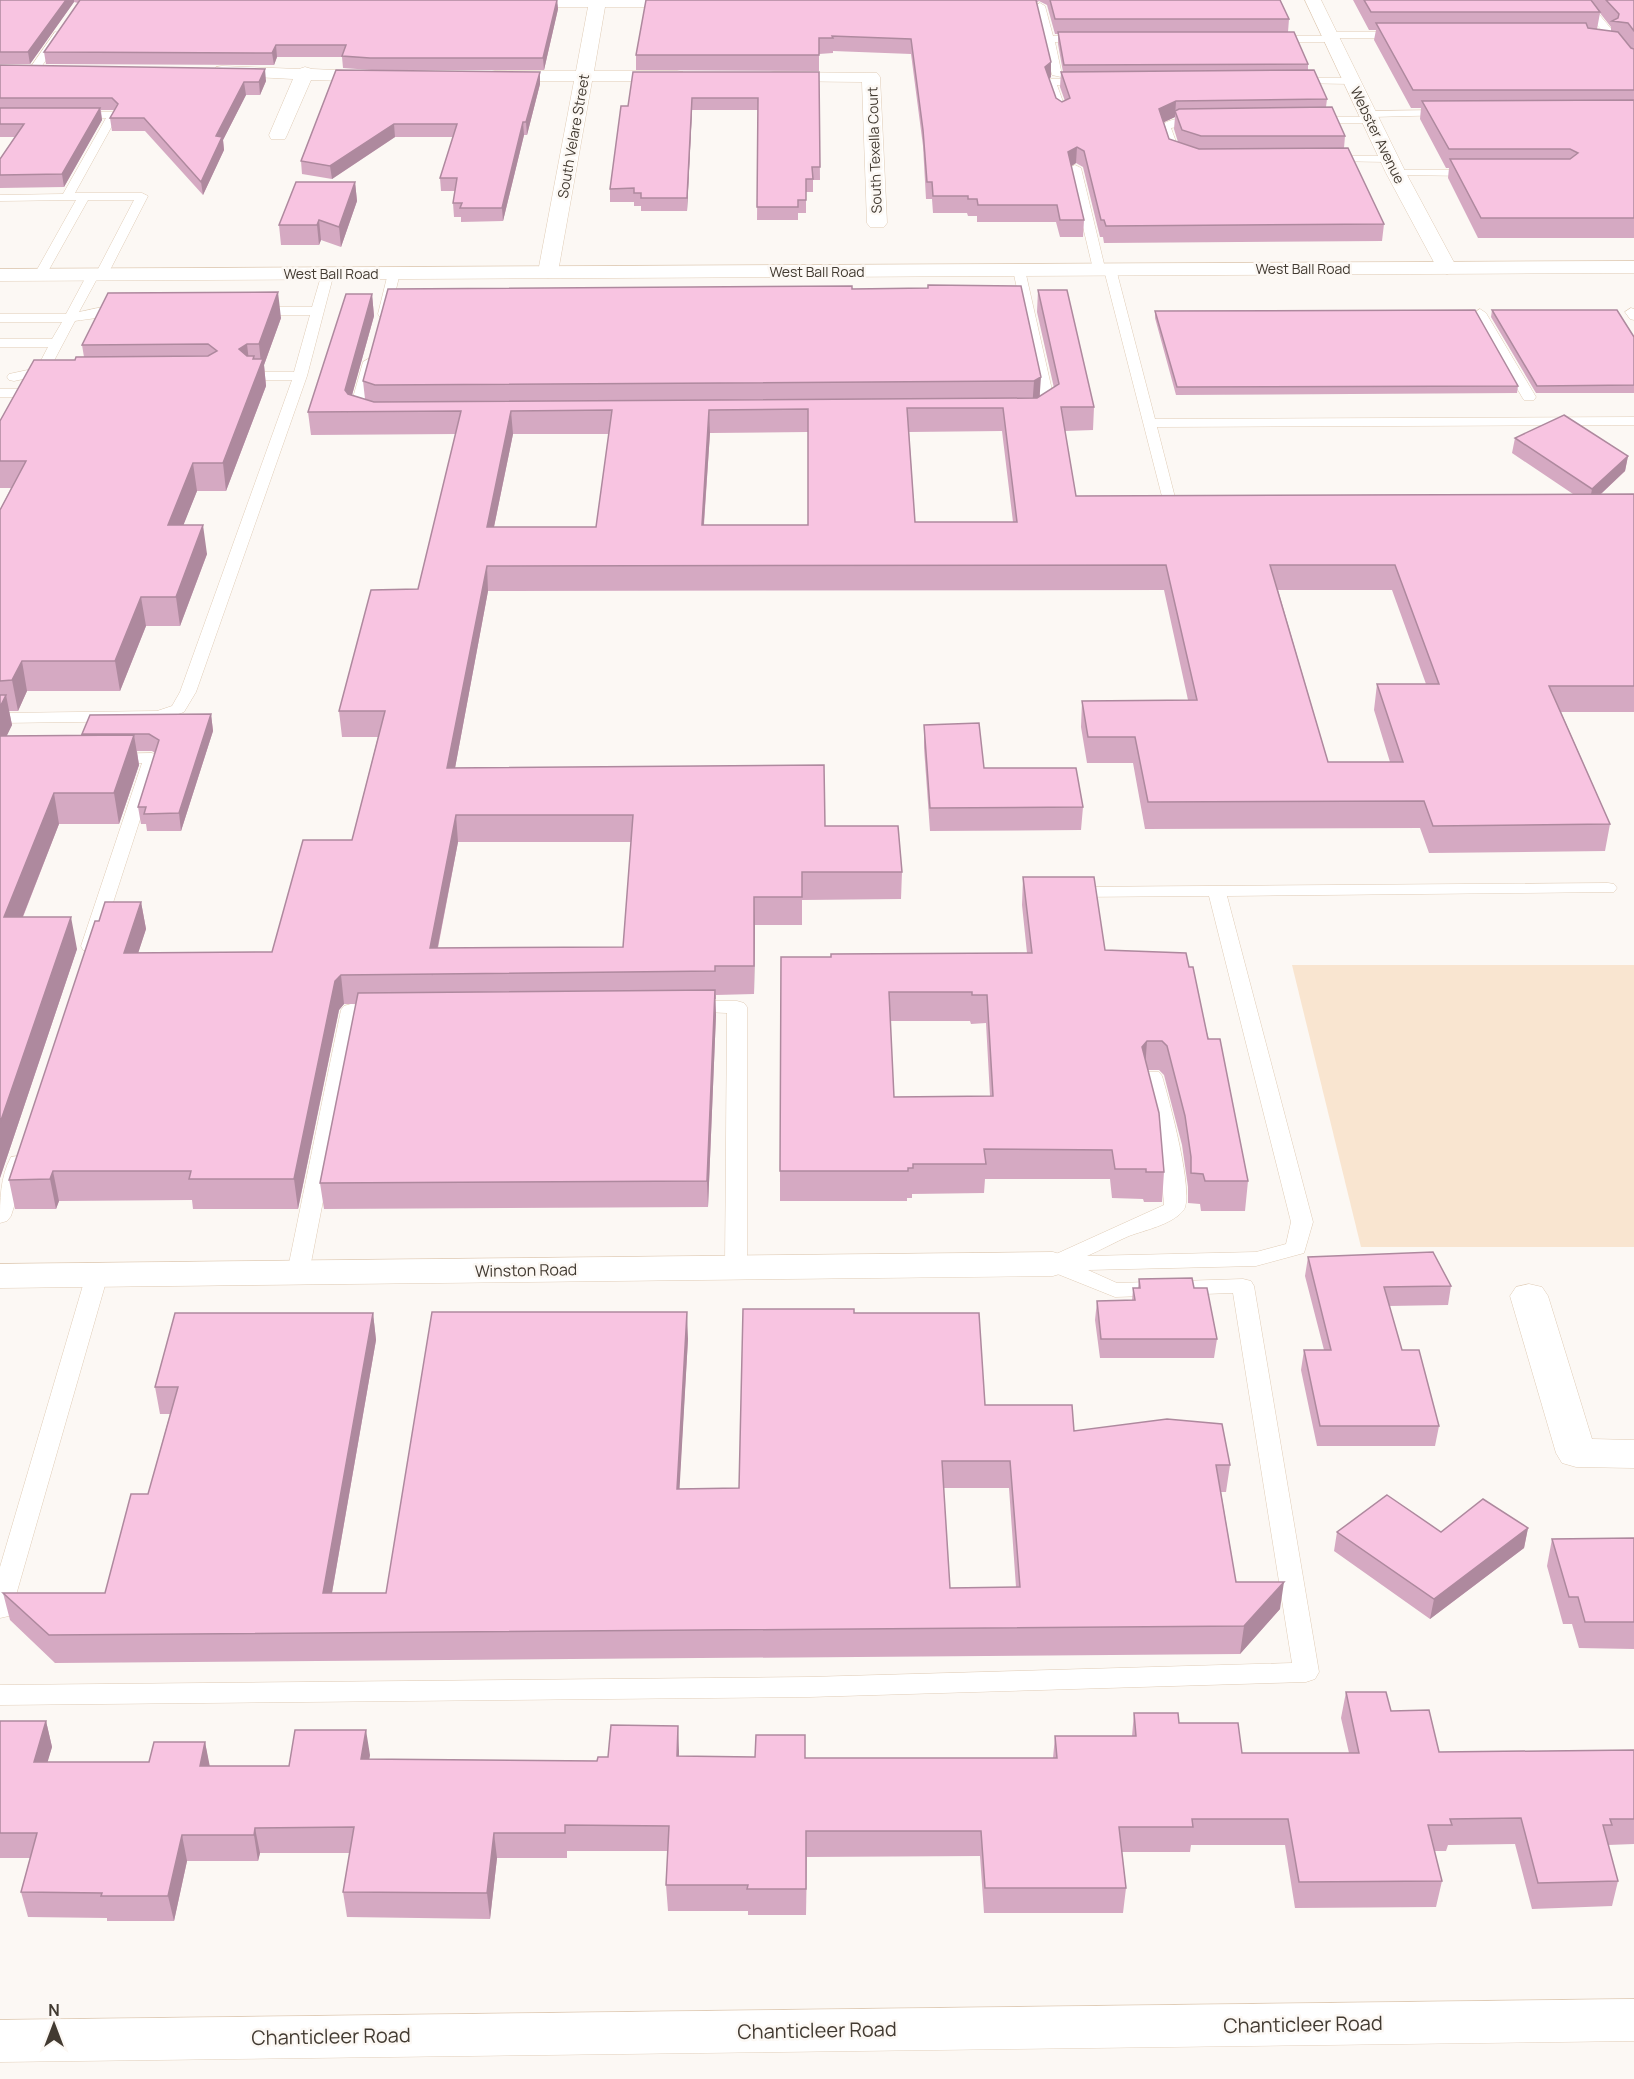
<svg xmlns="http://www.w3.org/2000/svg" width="1634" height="2079" font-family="Manrope,sans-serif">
	<rect width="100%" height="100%" fill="#fcf8f4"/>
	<path fill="#f9e5d0" d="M1292,965H1634V1247H1361Z"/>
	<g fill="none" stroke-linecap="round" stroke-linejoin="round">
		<g stroke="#e0ccb6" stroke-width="1">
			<path id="service" d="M1577,0H1587L1613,31V35L1583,37V33L1602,31Z
				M1040,3L1045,6L1053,36H1082L1087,39L1082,42H1055L1062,75L1061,77L1052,75L1035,6Z
				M55,32L64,34L37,73H29L28,71Z
				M1329,32H1402L1407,35L1402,38H1335L1331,42H1271L1266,39L1271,36H1325Z
				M1294,78H1352L1357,81L1352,84L1290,83L1289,81Z
				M1051,79H1085L1090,82L1085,85H1057L1067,113L1062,116L1057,113L1046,82Z
				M1445,110L1450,113L1449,115L1372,117L1375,120L1370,123H1313L1308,120L1313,117H1365L1362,114L1367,111Z
				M75,112H113L118,115L75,193H142L148,196L108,274L106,277H98L79,312C93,309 121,301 132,311C128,315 86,319 75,321L47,374L14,381L9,380L7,377L9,374L37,368L48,347H0V339H52L62,322H0V314H66L89,271H97L134,200H88L46,275L44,278H36L34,275L76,200L0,201V195L63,194L106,118L71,117L70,115Z
				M1200,118L1205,121L1204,123L1171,128L1179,150L1173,153L1169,152L1160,126C1171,117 1186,118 1200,118Z
				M1328,156H1389L1395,159L1389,162L1324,161V157Z
				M1075,165L1081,168L1105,268L1110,265L1116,269L1155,419L1634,417V425L1157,427L1179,513L1172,517L1167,516L1104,270L1099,273L1093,269L1069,168Z
				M1396,170H1474L1480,173L1474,176L1392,175V171Z
				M1019,266L1025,270L1056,408L1040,416L1033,412L1042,406L1013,270Z
				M328,269L334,273L307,376L196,692L184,712L159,721L0,723V713L157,711L172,706L180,692L292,380H251L244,376L251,372H294L310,315H254L248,311L254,307H312L322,273Z
				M394,269L400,273L390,314L384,318L380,317L378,314L388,273Z
				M1631,308L1634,309V320L1630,319L1625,312Z
				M1480,309L1486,313L1536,397L1534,400H1524L1522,397L1474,313Z
				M370,358L377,362L363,410L374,416L367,420L349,412L363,362Z
				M0,389H21L28,393L21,397H0Z
				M152,753L160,758L99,946L97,950H83L81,946L142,763L112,764L104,759L112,754Z
				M1608,883L1614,884L1617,888L1614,892L1227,896L1313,1222L1304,1253L1256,1266L1088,1270L1117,1283L1243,1279L1251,1281L1254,1286L1319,1672L1315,1679L1306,1682L809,1697L0,1705V1685L809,1677L1292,1663L1233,1293L1115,1297L1045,1269L1042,1264L1045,1259L1164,1205L1159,1142L1142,1076L1145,1072H1159L1162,1076C1168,1096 1196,1197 1183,1211C1171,1225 1145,1230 1129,1236C1115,1242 1101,1250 1087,1256L1256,1252L1286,1244L1291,1222L1209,896L1071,897L1065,896L1062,892L1065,888L1071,887Z
				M691,1001H737L744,1003L747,1007V1268L744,1273L736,1275L728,1273L725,1268L727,1013L684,1011L681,1007L684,1003Z
				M351,1004L386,1006L389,1010L386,1014L359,1016L309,1273L306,1278L298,1280L290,1278L287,1273L341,1010L344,1006Z
				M18,1156L25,1157L28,1162L11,1216L7,1221L0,1223C0,1200 0,1177 11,1157Z
				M97,1268L105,1270L108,1275L12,1609L9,1616L0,1618V1567L86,1275L89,1270Z"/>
		</g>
		<g stroke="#e0ccb6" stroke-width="1">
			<path id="minor" d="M505,0H696L697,2L689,7H605L594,71H677L683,72L686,76L683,80L677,81H592L558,272L555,276L548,278L541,276L538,272L574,81H495L489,80L486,76L489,72L495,71H576L588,7H512L506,5Z
				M1305,0H1321L1406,173L1457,268L1454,272L1447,274L1440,272L1437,268L1386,173Z
				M222,66L299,69L305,67L312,69L380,72L386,73L389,77L386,81L380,82L311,80L287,135L285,139H271L269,135L293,79L216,75L213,71L216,67Z
				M774,72L877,73L880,77L887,223L884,227H870L867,223L862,82L768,81L765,77L768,73Z
				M1053,1252L1066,1256L1071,1264L1066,1272L1053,1276L0,1288V1264Z
				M1529,1284L1542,1287L1548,1296L1592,1439L1634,1440V1468L1576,1467L1562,1463L1556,1453L1510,1296L1516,1287Z
				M1634,1999V2041L0,2062V2020Z"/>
		</g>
		<g stroke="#e0ccb6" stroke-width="1">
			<path id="primary" d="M1634,261V273L0,281V269Z"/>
		</g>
		<use href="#service" fill="#fff" fill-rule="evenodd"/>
		<use href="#minor" fill="#fff" fill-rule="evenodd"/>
		<use href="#primary" fill="#fff" fill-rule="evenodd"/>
	</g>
	<path fill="#d5a9c2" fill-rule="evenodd" d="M0,0H557L558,9L544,70H371L343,68L342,57H277L274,65L46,64L44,52L78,3L74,2L30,64H0Z
		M646,0H1280L1289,19L1288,32L1308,64V70L1327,99L1326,107L1345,136L1344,148L1384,224L1382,241L1104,243L1103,237H1100L1083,167L1076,163L1071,166L1084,220L1083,237H1060L1056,222H977V216H968L967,213H933L932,199H926L923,146L911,54L833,51V53L819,54V71L636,70V55ZM1039,1L1047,5L1055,34H1058V44L1063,72H1061L1060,87L1065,101L1062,102L1056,98L1049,79L1051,77L1036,3ZM1175,117L1174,129L1178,142L1169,139L1164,122Z
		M1353,0H1634V238H1478L1448,178L1449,168H1446L1420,119L1421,108H1411L1374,40L1376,30H1369ZM1600,13L1611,27V31L1597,29Z
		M0,65L266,81L260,95H246L223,140L224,150L203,195L145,131H112L110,118L114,110H101L102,120L64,187L0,188V159L15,137H0Z
		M336,70L540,72V84L527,135H524L503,221L461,222V217H454L453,203L455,191H441L440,178L453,137H395L332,179L302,174L301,161Z
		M819,72L820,180H813V192H806V213H798V220H757L758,110H692L687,211H641V206H634V202H610V189L628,106Z
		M355,182L357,201L341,247L321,240L319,245H281L279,225Z
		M1021,286L1040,396L1054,388L1037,312L1038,290L1094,407L1093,430L1065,431L1076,496L1573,494L1512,453L1515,438L1628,456L1625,471L1601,494H1634V712H1561L1610,824L1605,851L1429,853L1420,828L1145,829L1133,763H1087L1081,727L1082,701L1188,700L1164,590L488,591L455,768L825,826L902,872L901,899L802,900V925H755L754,994L716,995V999H715L716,1015L708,1207L324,1209L320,1183L356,1004H344L339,1010L298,1209H193L192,1200L59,1201L56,1209H15L9,1180L99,921L141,902L146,929L138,953L272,952L352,840L378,737H342L339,711L418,589L456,434L311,435L308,412L372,294L374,316L352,395L365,399L363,381L852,289L928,288ZM1002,431L1013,522H915L909,432ZM808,432V525H704L710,433ZM513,434H609L596,527H494ZM1278,590H1392L1426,684H1377L1374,710L1390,762H1328ZM458,842H631L623,947L438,948Z
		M1492,310L1634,337V393H1536L1491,317Z
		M1155,311L1518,386L1517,393L1176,395L1155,318Z
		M281,318L264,365L266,386L226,491H197L183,525L207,554L180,626H146L120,691H27L18,711H9L12,725L6,736L82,735V734L211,714L213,731L181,831H147L146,824H141L138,807L155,753L152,751H137L139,765L119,824H59L23,917L77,949L0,1178V510L11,488H0V421L75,360L84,357L82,345Z
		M924,725L984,768L1083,807L1081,830L930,831L924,748Z
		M1023,877L1105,950L1189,967L1248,1181L1245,1211H1201L1200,1204L1188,1203V1187L1182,1145L1164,1075L1159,1070H1148L1164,1172L1162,1202H1144L1143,1199L1112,1198L1110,1179H985L984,1193L912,1194V1198H907V1201H780V1171L831,957L1027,953L1022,905ZM890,1021H970L971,1024L986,1023L990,1096L894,1097Z
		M1308,1257L1451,1286L1448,1305L1389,1306L1402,1350L1439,1426L1435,1446H1317L1301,1370L1304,1350H1324L1305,1276Z
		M1139,1279L1194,1288L1217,1339L1214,1358H1100L1095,1320L1097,1301H1132L1133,1288H1138Z
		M373,1313L376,1340L332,1593H386L688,1339L679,1489L739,1488L854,1313L985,1405L1074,1431L1230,1465L1226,1492H1221L1236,1582L1280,1609L1240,1654L55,1663L10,1620L3,1593H105L148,1494L170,1414H160L155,1387ZM943,1488H1009L1016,1587L950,1588Z
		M1528,1528L1524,1548L1430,1619L1334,1551L1337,1532H1441Z
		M1634,1538V1649L1579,1648L1572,1624H1563L1547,1566L1552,1539Z
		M1346,1692L1391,1711L1439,1752L1634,1750V1844L1608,1845L1618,1881L1612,1906L1532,1909L1515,1844L1448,1845L1446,1851H1434L1442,1881L1436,1907L1295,1908L1285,1845H1191L1190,1852H1122L1126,1888L1123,1913H984L980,1856L807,1857L806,1915H748V1911H668L666,1885L668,1851H567V1858H497L490,1919L347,1917L343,1892L350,1853H260L258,1861H187L174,1921H107V1918L28,1917L21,1892L30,1858H0V1721H46L52,1747L47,1762H149L205,1742L209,1766H289L370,1755L369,1759L597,1761L608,1757L679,1751V1756L805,1758H1053L1055,1736H1132L1134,1713L1179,1723L1242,1753H1349L1341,1718Z"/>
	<path fill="#ae899e" d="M66,0H74V2L30,64L28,52Z
		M557,0L558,9L544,70L543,58Z
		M276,45L277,57L274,65L272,53Z
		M1051,62V77L1044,83L1045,67Z
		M265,69L266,81L260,95L259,82Z
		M540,72V84L527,135L526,122Z
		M244,82L246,95L223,140L224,150L203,195L201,182L216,136Z
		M692,98V110L687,211V198Z
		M1176,101L1175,117L1158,125L1159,109Z
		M100,108L102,120L64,187L62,174Z
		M523,122L524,135L503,221L502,208Z
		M394,124L395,137L332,179L330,166Z
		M1077,147L1076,163L1067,169L1068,152Z
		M355,182L357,201L341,247L339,227Z
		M319,220L321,240L319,245L317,225Z
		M278,292L281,318L264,365L266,386L226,491L223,463L254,356L256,376L261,364L259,344Z
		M372,294L374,316L347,413L345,390Z
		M247,344L250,370L239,349Z
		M1041,377L1039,405L1032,409L1034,381Z
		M709,410L710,433L702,549V525Z
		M511,411L513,434L489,551L487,527Z
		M1628,456L1625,471L1589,505L1592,489Z
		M193,463L197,491L172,554L168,525Z
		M203,525L207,554L180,626L176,597Z
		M487,566L488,591L450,795L447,768Z
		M141,597L146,626L120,691L115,661Z
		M22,661L27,691L18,711L12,680Z
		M6,695L12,725L0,750V707Z
		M211,714L213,731L181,831L179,813Z
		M134,735L139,765L119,824L114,793Z
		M54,793L59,824L10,949L4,917Z
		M456,815L458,842L432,976L430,948Z
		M754,897L755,925L754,994Z
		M141,902L146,929L129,981L124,953Z
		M71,917L77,949L0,1178V1123Z
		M341,975L344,1004L339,1010L298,1209L294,1179L335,981Z
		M715,990L716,1015L708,1207L707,1181Z
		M1147,1041L1145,1070L1142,1047Z
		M53,1171L59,1201L56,1209L50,1179Z
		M687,1312L688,1339L678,1516L677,1489Z
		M373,1313L376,1340L327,1621L323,1593Z
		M1528,1528L1524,1548L1430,1619L1434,1599Z
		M1284,1582L1280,1609L1240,1654L1244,1626Z
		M46,1721L52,1747L40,1788L34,1762Z
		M678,1726L679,1751L678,1781L677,1756Z
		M366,1730L370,1755L365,1784L361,1759Z
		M205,1742L210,1767L200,1766Z
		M255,1828L260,1853L258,1861L254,1835Z
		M494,1833L497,1858L490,1919L487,1893Z
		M182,1835L187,1861L174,1921L168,1896Z"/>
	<path fill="#f8c4e1" stroke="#ae899e" stroke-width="1.5" fill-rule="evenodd" d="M0,0H66L28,52H0Z
		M80,0H557L543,58H370L342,56L346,45H276L272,53L44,52Z
		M646,0H1036L1051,62L1045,67L1056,98L1062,102L1070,98L1061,72L1314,70L1327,99L1176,101L1159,109L1169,139L1199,149L1348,148L1384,224L1106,226L1104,220H1101L1084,151L1077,147L1068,152L1084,220H1060L1057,205H978L977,199H968V196H933L932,182H927L923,130L911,39L832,36L833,38H819V55H636Z
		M1050,0H1280L1289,19H1055Z
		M1364,0H1591L1600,12H1371Z
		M1606,0H1634V31L1628,23L1612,21L1618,18L1619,14Z
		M1376,23H1586L1588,28L1618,32L1631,48L1634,49V90H1413Z
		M1058,32H1294L1308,64L1064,65Z
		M0,65L265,69L259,82H244L216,136L222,137L201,182L144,118H110L118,104L112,98H0Z
		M336,70L540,72L526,122H523L502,208H460L462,203H453L457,178H440L457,124H394L330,166L301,161Z
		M633,72H819L820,167H812L813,179H806V200H798V207H757L758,98H692L687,198H641V193H634V188L610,189L621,106H628Z
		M1634,100V218H1481L1450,159H1570L1578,153L1570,149H1449L1422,101Z
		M1332,107L1345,136H1201L1182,130L1175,111L1179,109Z
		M0,108H100L62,174L0,175V159L24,124H0Z
		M296,182H355L339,227L319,220L317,225H279Z
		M928,285L1021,286L1041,377L1034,381L375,385L363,381L388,289L852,286V289L928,288Z
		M1038,290H1067L1094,407H1061L1076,496L1634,494V686H1549L1610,824L1433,826L1424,801L1148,802L1135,737H1088L1082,701L1197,700L1166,565L487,566L447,768L824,765L825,826H898L902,872H802V897H754V966H715V971L341,975L335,981L294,1179H189L191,1171H53L50,1179L9,1180L95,921H99L105,902H141L124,953L272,952L303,840H352L385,711H339L371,590L418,589L461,411L308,412L346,294H372L345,390L348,394L374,402L1037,398L1059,384ZM907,408H1003L1017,522H915ZM808,409V525H702L709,410ZM612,410L596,527H487L511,411ZM1270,565H1395L1439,684H1377L1403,762H1328ZM456,815H633L623,947L430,948Z
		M278,292L259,344H247L239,349L247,356H254L253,359H263L223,463H193L168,525H203L176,597H141L115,661H22L12,680L0,681V510L26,461H0V421L34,360H75L76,357L208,356L217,351L208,344L82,345L108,293Z
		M1475,310L1518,386L1177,387L1155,311Z
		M1492,310H1617L1634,337V385L1537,386Z
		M1564,415L1628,456L1592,489L1515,438Z
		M0,695H6L0,707Z
		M211,714L179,813L144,814L146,807H138L159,740L149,734H82L90,715Z
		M979,723L984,768H1076L1083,807L930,808L924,725Z
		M134,735L114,793H54L4,917H71L0,1123V736Z
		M1023,877H1094L1105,950L1186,953L1189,967H1193L1208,1039H1220L1248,1181H1205L1203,1174L1191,1173V1157L1185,1116L1167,1046L1162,1041H1147L1142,1047L1159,1113L1164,1172H1146V1169H1115L1112,1150L984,1149L986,1164H913V1168H908V1171H780L781,957H831V954L1032,953ZM889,992H972V995H987L993,1096L894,1097Z
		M715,990L707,1181L320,1183L358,993Z
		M1433,1252L1451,1286L1384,1287L1402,1350H1419L1439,1426H1320L1304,1350H1331L1308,1257Z
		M1192,1278L1194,1288H1207L1217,1339H1101L1097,1301L1135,1300L1133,1288H1140L1139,1279Z
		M743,1309H854V1313H979L985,1405H1072L1074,1431L1167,1419L1222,1424L1230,1465H1216L1236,1582H1284L1244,1626L49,1635L3,1593H105L131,1494H148L178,1387H155L175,1313H373L323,1593H386L432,1312H687L677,1489L739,1488ZM942,1461H1010L1020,1587L950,1588Z
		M1387,1495L1441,1532L1483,1499L1528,1528L1434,1599L1337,1532Z
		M1634,1538V1622H1585L1578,1597H1569L1552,1539Z
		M1346,1692H1386L1391,1711L1429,1710L1439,1752L1634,1750V1819H1610L1612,1825H1603L1618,1881L1538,1883L1521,1818L1450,1819L1452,1825H1428L1442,1881L1299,1882L1288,1819H1192L1193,1827H1119L1126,1888H985L981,1831H806V1889H747L748,1885H666L669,1826L565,1825V1833H494L487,1893L343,1892L354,1827L255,1828L254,1835H182L168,1896H101L102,1893L21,1892L37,1833H0V1721H46L34,1762H149L154,1742H205L200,1766H289L295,1730H366L361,1759L597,1761L598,1757H608L611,1725L678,1726L677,1756L755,1757L756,1735H805V1758H1057L1055,1736H1136L1134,1713H1178L1179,1723H1238L1242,1753H1359Z"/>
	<g text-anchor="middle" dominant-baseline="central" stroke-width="5" stroke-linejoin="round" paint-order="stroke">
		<g font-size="14" fill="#423a31" stroke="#fcf8f4">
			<text transform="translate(1378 135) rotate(64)">Webster Avenue</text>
			<text transform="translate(573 136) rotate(-80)">South Velare Street</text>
			<text transform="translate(874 150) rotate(-92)">South Texella Court</text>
			<text x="1303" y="268">West Ball Road</text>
			<text x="817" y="271">West Ball Road</text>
			<text x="331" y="273">West Ball Road</text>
		</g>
		<g font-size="16" fill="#423a31" stroke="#fcf8f4">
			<text transform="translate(526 1270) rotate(-1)">Winston Road</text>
		</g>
		<g font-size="20" fill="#423a31" stroke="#fcf8f4">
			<text transform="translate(1303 2024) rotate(-1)">Chanticleer Road</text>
			<text transform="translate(817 2030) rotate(-1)">Chanticleer Road</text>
			<text transform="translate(331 2036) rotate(-1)">Chanticleer Road</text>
		</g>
	</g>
	<g transform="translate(54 2025)" stroke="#fcf8f4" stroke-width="4.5" paint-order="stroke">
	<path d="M0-4.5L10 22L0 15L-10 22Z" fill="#423a31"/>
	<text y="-9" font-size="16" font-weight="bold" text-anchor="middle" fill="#423a31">N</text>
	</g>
</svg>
